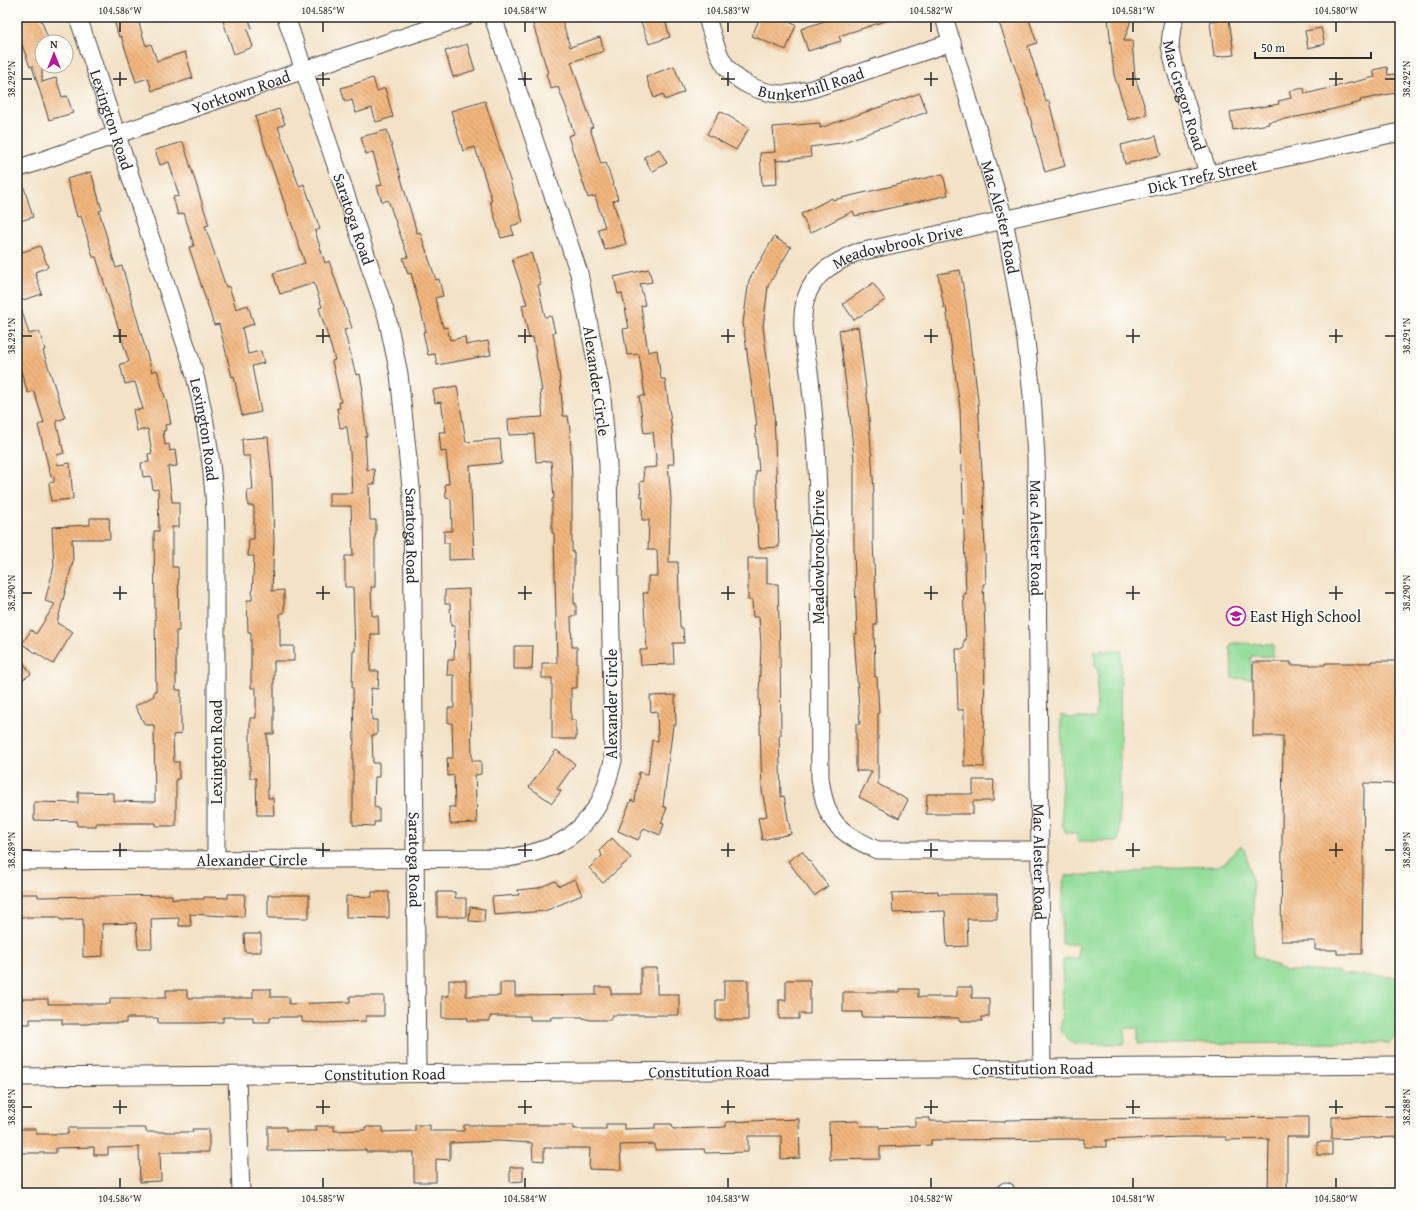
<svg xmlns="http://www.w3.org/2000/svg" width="1417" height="1210" font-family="'Gentium Book Plus',serif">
	<defs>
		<pattern id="building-back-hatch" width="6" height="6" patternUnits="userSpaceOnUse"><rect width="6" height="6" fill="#f2b67e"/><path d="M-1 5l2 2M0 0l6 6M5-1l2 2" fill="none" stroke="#c49467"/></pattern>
	</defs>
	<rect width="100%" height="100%" fill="#fdfcf7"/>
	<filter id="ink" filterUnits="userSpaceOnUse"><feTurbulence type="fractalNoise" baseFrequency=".025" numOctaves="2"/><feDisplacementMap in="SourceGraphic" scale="8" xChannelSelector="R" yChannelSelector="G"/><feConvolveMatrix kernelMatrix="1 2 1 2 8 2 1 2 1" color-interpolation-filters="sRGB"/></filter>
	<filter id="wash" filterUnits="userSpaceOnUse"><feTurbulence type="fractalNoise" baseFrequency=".012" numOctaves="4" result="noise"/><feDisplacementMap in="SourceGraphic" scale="16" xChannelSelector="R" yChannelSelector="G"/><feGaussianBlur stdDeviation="0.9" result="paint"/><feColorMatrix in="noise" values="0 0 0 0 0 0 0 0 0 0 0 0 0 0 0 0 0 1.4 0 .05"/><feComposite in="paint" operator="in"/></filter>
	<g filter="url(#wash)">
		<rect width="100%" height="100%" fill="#f3e2c7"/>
		<path fill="#91db97" stroke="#5e8361" d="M1234,643L1273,644V656H1251V679L1232,678L1231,653L1230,649L1231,644Z
			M1121,650L1119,841H1078L1076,833H1066L1062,824L1061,715L1071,718H1096L1098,671L1095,666L1094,651Z
			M1240,846H1242L1245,852L1253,885L1254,955L1286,971H1337L1344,975L1398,977C1398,993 1402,1031 1390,1043L1138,1044V1028H1124L1125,1044H1073L1061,1031L1063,959L1078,958V944H1062V887L1065,876L1130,873L1153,868L1217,866L1226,862Z"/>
		<g id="blocks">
			<path fill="url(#building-back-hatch)" d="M17,17H40L49,41L42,42V82L56,78L62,97L67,96L73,113L49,120L32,66L30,67L17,31Z
				M113,17H137L146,46L151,44L157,61L185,52L193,78L152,91L148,78L136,82L121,36L119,37Z
				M235,17H248L252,28L247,29L253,47L234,54L223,21Z
				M556,17H561L570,47L600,37L604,51L571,62L593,127L590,128L601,164L606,163L618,199L613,201L626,244L605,250L598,229L605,227L595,196L588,198L568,136L574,134L566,107L558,87L551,89L546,74L548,73L533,24Z
				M639,17H664L670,37L649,44Z
				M760,17H776L796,25L786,50L752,36Z
				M836,17H891V19L839,36L841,41L808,51L801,29Z
				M1008,17H1028L1037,43L1028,46L1046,102L1049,101L1065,166L1045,172L1022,88L998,20Z
				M1108,17H1132L1124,41H1132L1135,77L1147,114L1129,120L1114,75Z
				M1229,19L1234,55L1214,57L1210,21Z
				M1321,28L1325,44L1308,48L1305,31Z
				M467,44L475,70L453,77L445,51Z
				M674,66L684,92L665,100L663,94L654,98L646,77Z
				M1387,67L1388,75L1400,73V92L1360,100L1361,102L1318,113L1268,122L1269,124L1233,130L1230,112L1279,104L1278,101L1291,98L1289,91L1304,88L1305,94L1375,77L1373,70Z
				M373,78L377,91L385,88L393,117L376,122L372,108L356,113L352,100L345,102L341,88Z
				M920,93L927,112L841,143L810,147L811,157L776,161V158L777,184L762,185L760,153L775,152L773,127L820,123V128Z
				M485,101L523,222L511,226L514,235L501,238L490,201L492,200L475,147L463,151L451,111Z
				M279,109L285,124L278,127L299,186L304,184L320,229L315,231L325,263L329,261L352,328L344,330L356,375L360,374L363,390L361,391L367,436H365L367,470L374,469L375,484H369L370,520H376V535H375V587H371L372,616H378L379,634H371L370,671H379L378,689L371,688L372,720H377V735H372L373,763H379V777H375L374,807L379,808V822H374V826L353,825V745H354L353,688H352L353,651H355L353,587H345V556H353L351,506H329V493H352L350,452L347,427L340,428L337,408H340L339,402H341L332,361L335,360L319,308L322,307L314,283L280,294L273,273L305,263L255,117Z
				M720,111L749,128L736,150L707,134Z
				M387,130L417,233L420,232L436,280L439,279L443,296L435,298L443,328L447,327L450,340L465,337L466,345L488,341L491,355L437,365L435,354L428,355L423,332L426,331L411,273L408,274L403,258L408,257L388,200L382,202L377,186L382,185L373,152L366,154L361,137Z
				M1156,136L1161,155L1125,164L1121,145Z
				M183,142L209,225L205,226L226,287L229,286L236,309L248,305L254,324L242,328L248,354L261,351L264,363L252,366L261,412L242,416L234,376L232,377L219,324L214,325L189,247L194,246L184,213L178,215L173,197L179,196L169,162L160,165L155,150Z
				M659,149L667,163L652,172L644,157Z
				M91,172L102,210L99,211L116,268L122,266L152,372L157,370L167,404L171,424L165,425L166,430L163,431L165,445L169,444L170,451L175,450L177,466L168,467L172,502H179V527H172V567H178L179,631H176V690H181V734L173,735L174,762H179V779H176V826H156V823H96V826H77V821L34,820V802L78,803V792L113,793V801L155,802L154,725H145L135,706L154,696V691H156L154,531H159L158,489L153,490L151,476L143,477L141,463L149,462L148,454L152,453L148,429L137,431L133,410L143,409L135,382L125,384L120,364L129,362L96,257H93L81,216L77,217L67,179Z
				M943,174L948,195L855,216L853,211L810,233L801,214L832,198L833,200Z
				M21,178L33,217L17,222V179Z
				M774,237L791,247L768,286L763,327L774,413L779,547L759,548L756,506V471H759L755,426H757L743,323L749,280Z
				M40,246L48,267L35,272L42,294L17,302V254Z
				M531,253L541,284L538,285L545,317L551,316L555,332H553L560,380L563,416H568L570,430L572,480V552H574V604L576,603V616H571L572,647H577V688H571V720H576V739H552V678H542V663H557L554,533H552V499H554L551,461L536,462L534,434L509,435L508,419L543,417L540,391H542L533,337L529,338L522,305L527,304L512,259Z
				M649,269L652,282L640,284L645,305L641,306L648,352L657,350L661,379H665L672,430L674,464H668L671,499L669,562H678L680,628H683L684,643H673L674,664L641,665L640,650H647L643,593H648V576H658L657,550H648L649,520H642L643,497H641L640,482L644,481L643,468L657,467L653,432L644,433L639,396H645L639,354L627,355L623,329L629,328L622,293L618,294L614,277Z
				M960,270L966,303L972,358H973L978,400L983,491L986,584H983L985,630L984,767L964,766V710H958L956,649H964V640H966L963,594H966L960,408L946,307L944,308L938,274Z
				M873,283L885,300L854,320L843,304Z
				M20,305L29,334L39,331L45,350L43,351L65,418L56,421L64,453L57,455L58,465L70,463L73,499L51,501L49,483L54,482V476L51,477L38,425L44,423L34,391L28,393L17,359V306Z
				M858,327L868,403L874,493L873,494V542L877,625H874L875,677H877L879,713H878V784L908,800L899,818L859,797L872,771H856V724H860L854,634H857L854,550V459L850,417L839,330Z
				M457,386L466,442L500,439L502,463L470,466L474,559L449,560V543H444V531H452L451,499L446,498L445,484H449L446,451L441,452L439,432H446L441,402L435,403L433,390Z
				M268,437L272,482L274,542L272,591L284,590V613H280V646H294V661H274V734H267L268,798H273L274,815H257L256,778H250V718H256V688H251V632H248L247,600H252L254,556H248L249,539H254V506H248L247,490H253L250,456H243L242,439Z
				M90,518H109L110,539H72L73,561L57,623L73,632L53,664L22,644L31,630L36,634L55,604L45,601L54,566L52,527L90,525Z
				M748,558H767V584H778L780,653L781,735H779L781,797L784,796L791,834L762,840L758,818L767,816L762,790L759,695L761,645L759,617H753L752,600H748Z
				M469,589L472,761H481V774L475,775L477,823L450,824L449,807H455L454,775L448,776L447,758H453L452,723H448V708H454V675H447L448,660H454L455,626H451L450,604H445V590Z
				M514,646H533L532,669H514Z
				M17,653L31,674L17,683Z
				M1371,661H1400V784L1364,783L1362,954H1337V950H1315V941H1281L1283,736H1253V662H1291V665H1325V663H1371Z
				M675,695L676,725H673L663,806L667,808L661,823L664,824L660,835L644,828L638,840L618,831L631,800L635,802L639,772L648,774L652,740L658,741L657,711L651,712L650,696Z
				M556,750L575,764L557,789L561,791L552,803L529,787Z
				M973,780H994L993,801H973V814H926L927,794H973Z
				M612,838L631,858L603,883L589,868L602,856L600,850Z
				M802,851L828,886L814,896L788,861Z
				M575,879L582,895L545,911L494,915L492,897L519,895L518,890L538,888L555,881L559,886Z
				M938,891V894H997V919H967L968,946L947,947L945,911L893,913L892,893Z
				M372,892H389V918L346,917V896L372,897Z
				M437,892H455V898H466V917H437Z
				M17,894H38V897L172,895V899H204V897L228,898V894H245L244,917L190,914L191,926H179V918L151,919L152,948H138L136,923L102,924L103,956L83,957V919L60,920V917H17Z
				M268,895H309V918H268Z
				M470,907L485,909L484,922L469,921Z
				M244,934H261V952H245Z
				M641,968H657V994H679V1015H612L610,1020H590L583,1018V1017H551V1020H530V1016H490V1021H468V1018H442V996H449V980H466V996H500V983H515V996L596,995V987H611V994H641Z
				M724,980H748V1020H716V1000H724Z
				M786,980H810V1014H799V1019H779V1000H786Z
				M957,987H972V998H989V1017H982V1021H959V1018L862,1017V1012H843V992H900V989H918V997H954L957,996Z
				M253,989H271V997H289V1004L350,1002V996H384V1016H366V1021L325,1023L302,1022V1017H270V1022H253V1017H223V1022L200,1023H158V1018H126V1023H92L88,1024H62V1019H30V1024H17V999H48V1004H110V998H166V990H187V998H253Z
				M1400,1116V1137L1332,1139V1117Z
				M1308,1117V1137H1287V1193H1268L1269,1139L1226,1140V1137H1180L1106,1140V1147H1084V1139L931,1140V1145L880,1147V1159L830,1160L829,1122L859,1121L860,1126H879V1128L915,1126V1118H930V1121L1005,1122V1120L1070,1119Z
				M799,1119L800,1158L781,1159V1136H748V1152L705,1153L704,1149L655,1150V1144L620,1145L621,1170L589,1169L590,1148H544V1161L533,1160L532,1143L497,1141L450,1143V1160L436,1159V1182H414V1152H366V1150L268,1151V1127H286V1131H317L316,1126H334V1131L365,1130V1127H383V1132L415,1131V1125H430V1131H464V1125H574V1129H606V1124H624V1129L655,1128V1124H672L673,1129L726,1127V1122Z
				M68,1128H146V1132H193L192,1129H209V1152H160L161,1181L140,1182L139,1147L108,1148V1155H94V1147L56,1148V1153H19V1129H36V1134H68Z
				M1317,1142H1332V1155H1317Z
				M510,1167H523V1181L510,1182Z"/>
		</g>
	</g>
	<g filter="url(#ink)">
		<use href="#blocks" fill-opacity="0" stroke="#494642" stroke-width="1"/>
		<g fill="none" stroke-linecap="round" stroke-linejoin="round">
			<g stroke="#494642" stroke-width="19">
				<g id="minor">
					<path id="s1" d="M78,17L191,361C207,418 214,473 216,531V860"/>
					<path id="s2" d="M286,17L387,317L399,374L412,497L417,1073"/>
					<path id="s3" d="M707,17C711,32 715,47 722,60C734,83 763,95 788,94C795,93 802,91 809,90L952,42"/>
					<path id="s4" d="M944,17L1004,219L1026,341L1032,395L1036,457L1042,1069"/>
					<path id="s5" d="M1175,17L1172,26L1170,46L1175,68L1208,173"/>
					<path id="s6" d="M17,169L304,70L465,17"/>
					<path id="s7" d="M1040,850H877C837,831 826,823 820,778C819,674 821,570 817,467C816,437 813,408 810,379C807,353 798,325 806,298C814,273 833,264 855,253L1400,132"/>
					<path id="s8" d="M17,861L507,858C547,852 576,841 598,805C605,792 609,775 613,761L608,465L601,387L579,273L493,17"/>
					<path d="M237,1076L241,1193"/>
					<path id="s9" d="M17,1077L1400,1065"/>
					<path d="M1006,1191V1193"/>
				</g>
			</g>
			<use href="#minor" stroke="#fff" stroke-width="17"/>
		</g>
	</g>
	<path fill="none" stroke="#2b2b2b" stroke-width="1.5" d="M120,22V32M323,22V32M525,22V32M728,22V32M931,22V32M1133,22V32M1336,22V32M120,72V86M323,72V86M525,72V86M728,72V86M931,72V86M1133,72V86M1336,72V86M22,79H32M113,79H127M316,79H330M518,79H532M721,79H735M924,79H938M1126,79H1140M1329,79H1343M1385,79H1395M120,329V343M323,329V343M525,329V343M728,329V343M931,329V343M1133,329V343M1336,329V343M22,336H32M113,336H127M316,336H330M518,336H532M721,336H735M924,336H938M1126,336H1140M1329,336H1343M1385,336H1395M120,586V600M323,586V600M525,586V600M728,586V600M931,586V600M1133,586V600M1336,586V600M22,593H32M113,593H127M316,593H330M518,593H532M721,593H735M924,593H938M1126,593H1140M1329,593H1343M1385,593H1395M120,843V857M323,843V857M525,843V857M728,843V857M931,843V857M1133,843V857M1336,843V857M22,850H32M113,850H127M316,850H330M518,850H532M721,850H735M924,850H938M1126,850H1140M1329,850H1343M1385,850H1395M120,1100V1114M323,1100V1114M525,1100V1114M728,1100V1114M931,1100V1114M1133,1100V1114M1336,1100V1114M22,1107H32M113,1107H127M316,1107H330M518,1107H532M721,1107H735M924,1107H938M1126,1107H1140M1329,1107H1343M1385,1107H1395M120,1178V1188M323,1178V1188M525,1178V1188M728,1178V1188M931,1178V1188M1133,1178V1188M1336,1178V1188"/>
	<defs>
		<g id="school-ring" transform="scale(1)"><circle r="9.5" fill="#fdfcf7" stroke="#b5179e" stroke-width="1.5"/><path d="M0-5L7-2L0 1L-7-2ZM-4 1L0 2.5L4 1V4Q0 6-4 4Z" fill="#b5179e"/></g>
	</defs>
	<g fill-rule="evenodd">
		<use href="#school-ring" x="1236" y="616"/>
	</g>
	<g text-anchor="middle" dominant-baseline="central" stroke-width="3" stroke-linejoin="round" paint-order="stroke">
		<g font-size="16" fill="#2b2b2b" stroke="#fdfcf7">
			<text stroke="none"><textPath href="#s3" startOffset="148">Bunkerhill Road</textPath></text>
			<text stroke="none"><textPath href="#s6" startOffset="237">Yorktown Road</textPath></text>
			<text stroke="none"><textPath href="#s5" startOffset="81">Mac Gregor Road</textPath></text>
			<text stroke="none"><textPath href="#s1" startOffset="108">Lexington Road</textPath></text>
			<text stroke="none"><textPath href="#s7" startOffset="1167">Dick Trefz Street</textPath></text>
			<text stroke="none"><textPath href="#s4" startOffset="208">Mac Alester Road</textPath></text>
			<text stroke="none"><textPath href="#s2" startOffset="213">Saratoga Road</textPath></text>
			<text stroke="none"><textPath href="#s7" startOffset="854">Meadowbrook Drive</textPath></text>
			<text transform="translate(597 381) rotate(82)">Alexander Circle</text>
			<text stroke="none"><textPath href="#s1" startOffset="432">Lexington Road</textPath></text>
			<text stroke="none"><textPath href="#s2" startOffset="537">Saratoga Road</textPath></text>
			<text stroke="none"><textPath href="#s4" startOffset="532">Mac Alester Road</textPath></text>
			<text transform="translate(818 557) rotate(-90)">Meadowbrook Drive</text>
			<text transform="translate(611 704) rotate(-90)">Alexander Circle</text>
			<text transform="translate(216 752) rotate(-90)">Lexington Road</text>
			<text stroke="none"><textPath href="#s8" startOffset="235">Alexander Circle</textPath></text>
			<text stroke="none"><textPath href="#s2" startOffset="861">Saratoga Road</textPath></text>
			<text stroke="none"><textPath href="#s4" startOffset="856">Mac Alester Road</textPath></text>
			<text stroke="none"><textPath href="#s9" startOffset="1016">Constitution Road</textPath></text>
			<text stroke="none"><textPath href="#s9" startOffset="692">Constitution Road</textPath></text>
			<text stroke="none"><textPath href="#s9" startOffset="368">Constitution Road</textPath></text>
		</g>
		<g font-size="16" fill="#2b2b2b" stroke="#fdfcf7" text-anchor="start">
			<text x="1250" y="616">East High School</text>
		</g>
	</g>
	<rect width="1417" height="1210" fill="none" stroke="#fdfcf7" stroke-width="44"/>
	<g transform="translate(54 54)"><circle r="19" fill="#fdfcf7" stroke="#a9a8a5"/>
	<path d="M0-3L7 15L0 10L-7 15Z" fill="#b5179e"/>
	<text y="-6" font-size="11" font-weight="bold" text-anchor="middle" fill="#2b2b2b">N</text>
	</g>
	<path d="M1255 52v6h116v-6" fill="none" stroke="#2b2b2b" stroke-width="2"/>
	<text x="1261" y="52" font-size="12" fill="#2b2b2b" stroke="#fdfcf7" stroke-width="3" paint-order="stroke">50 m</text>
	<rect x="22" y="22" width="1373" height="1166" fill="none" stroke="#2b2b2b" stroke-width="1.5"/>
	<g font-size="10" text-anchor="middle" fill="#2b2b2b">
		<text x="120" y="14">104.586°W</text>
		<text x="323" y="14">104.585°W</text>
		<text x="525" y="14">104.584°W</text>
		<text x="728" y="14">104.583°W</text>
		<text x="931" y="14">104.582°W</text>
		<text x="1133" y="14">104.581°W</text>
		<text x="1336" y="14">104.580°W</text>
		<text transform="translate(11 79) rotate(-90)" y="4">38.292°N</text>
		<text transform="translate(1406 79) rotate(-90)" y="4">38.292°N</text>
		<text transform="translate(11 336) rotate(-90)" y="4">38.291°N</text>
		<text transform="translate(1406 336) rotate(-90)" y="4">38.291°N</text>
		<text transform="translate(11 593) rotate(-90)" y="4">38.290°N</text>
		<text transform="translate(1406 593) rotate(-90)" y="4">38.290°N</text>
		<text transform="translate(11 850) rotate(-90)" y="4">38.289°N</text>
		<text transform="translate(1406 850) rotate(-90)" y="4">38.289°N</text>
		<text transform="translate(11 1107) rotate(-90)" y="4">38.288°N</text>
		<text transform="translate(1406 1107) rotate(-90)" y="4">38.288°N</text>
		<text x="120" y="1202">104.586°W</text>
		<text x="323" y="1202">104.585°W</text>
		<text x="525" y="1202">104.584°W</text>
		<text x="728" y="1202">104.583°W</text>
		<text x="931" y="1202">104.582°W</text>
		<text x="1133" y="1202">104.581°W</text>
		<text x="1336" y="1202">104.580°W</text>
	</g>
</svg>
